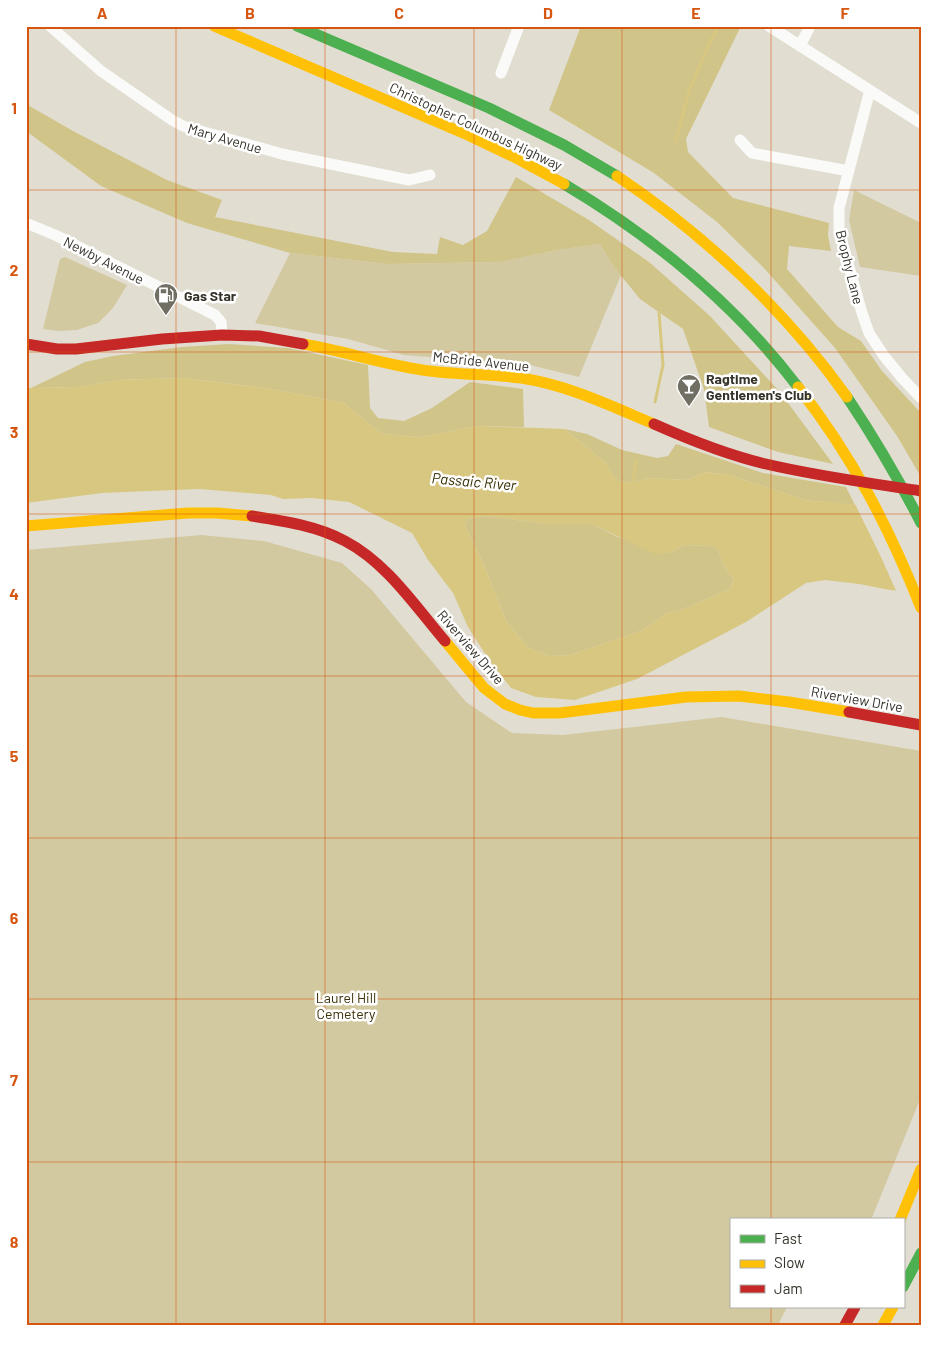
<svg xmlns="http://www.w3.org/2000/svg" width="947" height="1351" font-family="Barlow,sans-serif">
	<rect width="100%" height="100%" fill="#e1ded1"/>
	<path fill="#d3c9a0" d="M854,190L921,223V276L860,267L849,220Z
		M600,244L614,267L621,275L579,377L530,365L404,355L348,339L255,323L290,253L387,264L501,262L557,250Z
		M65,257L127,285L113,308L98,323L77,330L59,331L43,329L60,259Z
		M201,535L264,541L342,563L371,589L466,702L512,733L563,735L722,717L921,751V1097L871,1220H731V1307H787L778,1325H26V550Z"/>
	<path fill="#d1c489" d="M581,26H741L686,139L688,152L733,198L829,223L828,235L831,251L789,246L787,269L838,327L861,341L882,371L921,413V477L897,436L835,348L763,267L717,222L654,173L549,110Z
		M26,104L73,131L167,180L222,200L215,217L393,252L437,254L440,237L463,245L487,231L516,177L589,220L649,262L710,316L780,392L833,464L778,452L709,427L704,389L683,329L640,299L614,267L600,244L557,250L501,262L387,264L290,253L187,223L101,186L26,131Z
		M229,344L288,348L368,365L370,408L378,418L404,421L432,408L470,382L523,389L524,427L477,426L422,437L382,434L344,403L267,388L183,378L117,380L80,387L31,388L85,362L113,356L182,347Z
		M565,429L587,434L622,450L657,458L668,456L676,444L763,473L846,487L855,505L805,500L729,475L706,472L687,480L648,478L633,483L619,481L613,476L607,464Z
		M484,516L549,524H592L618,537L670,553L684,545L711,546L718,549L723,565L734,580L729,589L689,607L666,614L641,631L570,655L550,656L529,648L507,623L484,565L465,526L468,519Z"/>
	<path fill="#d8c780" fill-rule="evenodd" d="M183,378L267,388L344,403L382,434L422,437L477,426L565,429L607,464L613,476L619,481L633,483L648,478L687,480L706,472L729,475L805,500L850,504L921,514V593L890,590L859,584L825,580L806,583L746,622L637,679L575,700L536,697L511,688L489,660L468,627L453,593L428,560L412,533L349,502L312,498L283,499L271,495L199,489L102,493L26,503V388L80,387L117,380ZM484,516L549,524H592L655,554L670,553L684,545L711,546L718,549L723,565L734,580L729,589L689,607L666,614L641,631L570,655L550,656L529,648L507,623L484,565L465,526L468,519Z"/>
	<path fill="#e1ded1" d="M854,502L921,512V596L897,593L881,557Z"/>
	<g fill="none" stroke-linecap="round" stroke-linejoin="round">
		<path stroke="#d8c780" stroke-width="3" d="M676,141L689,91L712,38L719,26
			M655,402L663,365L659,312
			M633,483L636,460"/>
		<path stroke="#fafaf8" stroke-width="11" d="M50,26L101,71L172,120L183,126L282,154L409,180L430,175
			M769,26L921,123
			M800,46L810,26
			M501,73L519,26
			M870,90L839,208V231L862,313L869,333L884,356L902,378L921,398
			M740,140L752,153L849,171
			M26,223L55,235L215,315L221,322L222,335"/>
		<path stroke="#4caf50" stroke-width="11" d="M297,26L489,108L564,145L617,176
			M564,184C653,237 735,304 798,387
			M847,397C875,439 898,478 921,523
			M903,1287L921,1253"/>
		<path stroke="#ffc107" stroke-width="11" d="M214,26L470,136L514,157L564,184
			M617,176C705,235 786,311 847,397
			M303,344C346,351 387,366 430,371C460,375 491,374 521,378C568,385 611,406 654,424
			M798,387C852,456 889,527 921,608
			M26,526L188,513H217L252,516
			M445,641L484,688L505,704L520,710L533,713H560L686,697L739,696L789,702L849,712
			M900,1220L921,1169
			M883,1325L893,1307"/>
		<path stroke="#c62828" stroke-width="11" d="M26,344L57,349H76L162,339L222,335L259,336L303,344
			M654,424C690,440 727,455 766,464C817,476 869,483 921,491
			M252,516C284,521 317,526 345,541C387,563 415,606 445,641
			M849,712L921,725
			M845,1325L855,1307"/>
	</g>
	<path fill="none" stroke="#d6550f" stroke-width="1" stroke-opacity="0.55" d="M176,26V1325M325,26V1325M474,26V1325M622,26V1325M771,26V1220M26,190H921M26,352H921M26,514H921M26,676H921M26,838H921M26,999H921M26,1162H921M771,1307V1325"/>
	<defs>
		<g id="fuel-pin" transform="scale(1.25)"><path d="M0 17L-7.5 6A9.5 9.5 0 1 1 7.5 6Z" fill="#716e64" stroke="#fff"/><path d="M-5.5-6h7V0h2V4h1.3V-2.5L3-4.5l.8-.8L6-3V5H2.5V1h-1V6h-7ZM-4.2-4.7v3.2H.2V-4.7Z" fill="#fff"/></g>
		<g id="bar-pin" transform="scale(1.25)"><path d="M0 17L-7.5 6A9.5 9.5 0 1 1 7.5 6Z" fill="#716e64" stroke="#fff"/><path d="M-6-5H6L.8 .8V4.5H3.5V6h-7V4.5H-.8V.8Z" fill="#fff"/></g>
	</defs>
	<g fill-rule="evenodd">
		<use href="#fuel-pin" x="166" y="295"/>
		<use href="#bar-pin" x="689" y="386"/>
	</g>
	<g text-anchor="middle" dominant-baseline="central" stroke-width="5" stroke-linejoin="round" paint-order="stroke">
		<g font-size="14" fill="#343229" stroke="#fff">
			<text transform="translate(476 126) rotate(25)">Christopher Columbus Highway</text>
			<text transform="translate(225 138) rotate(16)">Mary Avenue</text>
			<text transform="translate(104 260) rotate(27)">Newby Avenue</text>
			<text transform="translate(850 267) rotate(76)">Brophy Lane</text>
			<text transform="translate(481 361) rotate(6)">McBride Avenue</text>
			<text transform="translate(471 647) rotate(49)">Riverview Drive</text>
			<text transform="translate(857 699) rotate(10)">Riverview Drive</text>
		</g>
		<g font-size="14" font-weight="bold" fill="#343229" stroke="#fff" text-anchor="start">
			<text x="184" y="295">Gas Star</text>
			<text x="706" y="378">Ragtime<tspan x="706" dy="16">Gentlemen's Club</tspan></text>
		</g>
		<g font-size="14" fill="#3b3107" stroke="#fff">
			<text x="346" y="997">Laurel Hill<tspan x="346" dy="16">Cemetery</tspan></text>
		</g>
		<g font-size="15" font-style="italic" fill="#372e03" stroke="#fff">
			<text transform="translate(474 481) rotate(5)">Passaic River</text>
		</g>
	</g>
	<rect width="947" height="1351" fill="none" stroke="#ffffff" stroke-width="55"/>
	<rect x="730" y="1218" width="175" height="90" fill="#ffffff" stroke="#aeada9"/>
	<rect x="740" y="1235" width="25" height="8" fill="#4caf50" stroke="#aeada9"/>
	<text x="774" y="1244" font-size="15" fill="#343229">Fast</text>
	<rect x="740" y="1260" width="25" height="8" fill="#ffc107" stroke="#aeada9"/>
	<text x="774" y="1268" font-size="15" fill="#343229">Slow</text>
	<rect x="740" y="1285" width="25" height="8" fill="#c62828" stroke="#aeada9"/>
	<text x="774" y="1294" font-size="15" fill="#343229">Jam</text>
	<rect x="28" y="28" width="892" height="1296" fill="none" stroke="#d6550f" stroke-width="2"/>
	<g font-size="16" text-anchor="middle" font-weight="bold" fill="#d6550f">
		<text x="102" y="19">A</text>
		<text x="250" y="19">B</text>
		<text x="399" y="19">C</text>
		<text x="548" y="19">D</text>
		<text x="696" y="19">E</text>
		<text x="845" y="19">F</text>
		<text x="14" y="114">1</text>
		<text x="14" y="276">2</text>
		<text x="14" y="438">3</text>
		<text x="14" y="600">4</text>
		<text x="14" y="762">5</text>
		<text x="14" y="924">6</text>
		<text x="14" y="1086">7</text>
		<text x="14" y="1248">8</text>
	</g>
</svg>
